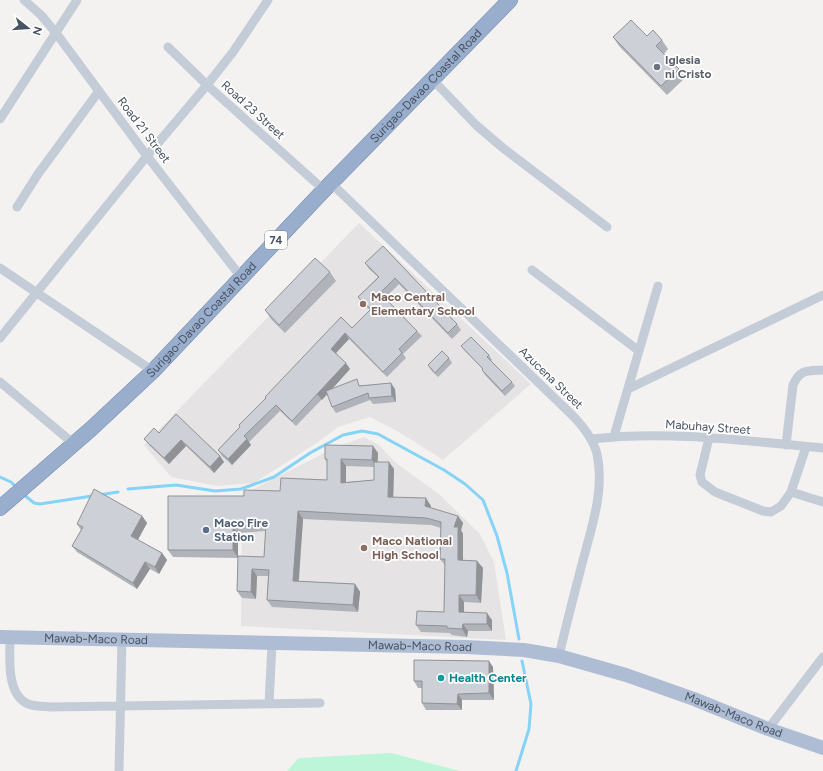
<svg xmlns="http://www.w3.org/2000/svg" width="823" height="771" font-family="Figtree,sans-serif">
	<rect width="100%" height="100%" fill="#f4f2f1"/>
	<path fill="#e5e3e3" d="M359,223L531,384L443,460L399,432L370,417L338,427L318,442L254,483L217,486L171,477L144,445Z
		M364,437L379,445L396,463L440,495L480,534L494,562L506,640L241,626L242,495L336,447Z"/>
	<path fill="#bcf5d8" d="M391,753L460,771H287L299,758Z"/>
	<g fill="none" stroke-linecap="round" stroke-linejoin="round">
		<path stroke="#85d3f7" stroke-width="3" d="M0,477L11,482L17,488
			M128,489L176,485L215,491L241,489L274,477L310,453L343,435L362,431L378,434L444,470L465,484L483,500L497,536L507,573L519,639
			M23,494L34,503L40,504L118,492
			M516,771L529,729L531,704L522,661"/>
		<g stroke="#6f87b1" stroke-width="16">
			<g id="trunk">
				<path id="s2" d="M0,508L91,429L153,371L324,190L510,0"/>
			</g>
		</g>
		<path stroke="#c4ccd7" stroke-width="9" d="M24,0L41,15L56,33L147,156L241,277
			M168,47L207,85L324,190
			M433,80L476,125L503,148L607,227
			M0,119L77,0
			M331,183L571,414C582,425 593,438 597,454C605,491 591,529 582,564C574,595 566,625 559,656
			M17,207L38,174L99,91
			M0,268L153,371
			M532,270L639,351
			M0,338L147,156L207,85L233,52L268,0
			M0,382L74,444
			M628,389L823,295
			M614,436L658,286
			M709,438L700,475L702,482L715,492L763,511L771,512L781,506L791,492L806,447
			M591,439C668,430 746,441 823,448
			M786,445L793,385C800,369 807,371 823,370
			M791,492L823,502
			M10,638C10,656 6,692 26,703C33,707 43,706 51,707L320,703
			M269,704L272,644
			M768,729L823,657
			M119,771L122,640"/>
		<path stroke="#aebdd3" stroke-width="14" id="s1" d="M0,637L466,647L524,650L559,656L626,675L694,699L768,729L823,748"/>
		<use href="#trunk" stroke="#99adcc" stroke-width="15"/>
	</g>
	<path fill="#b0b3b9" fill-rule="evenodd" d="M647,36L662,40L668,49L664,54L679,69L685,78L667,95L619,46L613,37Z
		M383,246L457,324L461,330L452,339L399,284L385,298L417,331L422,336L403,354L406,358L387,377L349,339L336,353L350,369L332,389L361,385L395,389L396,402L373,404L370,400L336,413L332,407L327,394L296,426L280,411L249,442L251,445L232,465L222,456L218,450L266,399L265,397L352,328L370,310L362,303L358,297L378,277L369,269L365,263Z
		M330,272L336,281L285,333L271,319L265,310Z
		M461,346L489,355L492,360L491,361L512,382L515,386L505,396L485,375L482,370L483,369L465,351Z
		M449,358L452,363L438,377L431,370L428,365Z
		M176,414L220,456L224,462L214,473L186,446L169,464L149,445L144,439L159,433Z
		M373,446L378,453V462H389L394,469L393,497L431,506L430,508L458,516L463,523L461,530L463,534V560L477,561L483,568L481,603L464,602V612L492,620V631H468L467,637L452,635L450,633L421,632L416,625L444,612L445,565L440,559L441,528L431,525L303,519L299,581L355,584L360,592L358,612L272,607L267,600L268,576H257L256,599L242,598L237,591L238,558L173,557L168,550L244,496L280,491L327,480V462L325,459ZM346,466L374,467V480L346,482ZM266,531L264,557L238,556V533Z
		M142,516L147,523L138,540L162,553L167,560L159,574L150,569L137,589L77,552L72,546L81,530L77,524Z
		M493,667L494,700H462V710H426L422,703V688H418L414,681Z"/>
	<path fill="#909296" d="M345,333L349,339L335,354L331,349Z
		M346,363L350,369L322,400L317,394Z
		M391,383L395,389L396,402L392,396Z
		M247,439L251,445L232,465L228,459Z
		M181,440L186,446L169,464L164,458Z
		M373,446L378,453L377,467L372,460Z
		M220,456L224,462L214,473L210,467Z
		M341,459L346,466V490L341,483Z
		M389,462L394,469L393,504L388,497Z
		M426,498L431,506L430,514L425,506Z
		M298,511L303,519L298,588L293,581Z
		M142,516L147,523L136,543L131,536Z
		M458,516L463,523L461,530L463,534V567L458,560L454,527Z
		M233,526L238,533V558L233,550Z
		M162,553L167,560L159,574L155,567Z
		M477,561L483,568L481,603L476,595Z
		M145,562L150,569L137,589L133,583Z
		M252,569L257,576L256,599L251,592Z
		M355,584L360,592L358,612L353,605Z
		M459,595L464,602V620L459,612Z
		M487,613L492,620V631L487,624Z
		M463,624L468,631L467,637L462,629Z
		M489,661L493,667L494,700L489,693Z
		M458,694L462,700V710L457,704Z"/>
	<path fill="#cdd0d7" stroke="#909296" d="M631,20L647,36L653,30L662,40L656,46L679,69L661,86L613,37Z
		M383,246L457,324L448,333L395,278L380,293L417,331L399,349L402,353L383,372L345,333L331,349L346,363L292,421L276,405L244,436L247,439L228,459L218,450L240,427L239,425L266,398L265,397L341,317L352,328L371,309L358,297L379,277L365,263Z
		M315,258L330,272L279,325L265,310Z
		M471,337L489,355L487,357L512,382L502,391L482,370L483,369L461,346Z
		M442,351L449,358L435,373L428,365Z
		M357,379L359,386L391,383L392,396L369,398L368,393L332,407L326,391Z
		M176,414L220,456L210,467L181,440L164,458L144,439L154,428L159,433Z
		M325,445L373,446L372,460L341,459V483L374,480V462H389L388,497L426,498L425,506L458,516L454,527H458V560L477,561L476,595H459V612L487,613V624H463L462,629L447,628V626L416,625L417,611L444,612L445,559H440L441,522L426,518L298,511L293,581L355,584L353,605L267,600L269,570L252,569L251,592L237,591L238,556L264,557L266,524L233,526V550H168V496H244V490L280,491L281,478L327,480V459H325Z
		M94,489L142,516L131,536L162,553L155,567L145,562L133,583L72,546L83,527L77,524Z
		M414,660L489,661V693L458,694L457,704L422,703V681H414Z"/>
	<circle fill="#6b7280" stroke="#fff" stroke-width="1.5" cx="657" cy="67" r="4"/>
	<g fill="#8d6e63" stroke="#fff" stroke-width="1.5">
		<circle cx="363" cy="304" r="4"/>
		<circle cx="364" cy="548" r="4"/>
	</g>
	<circle fill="#5c6f8a" stroke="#fff" stroke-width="1.5" cx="206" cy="530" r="4"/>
	<circle fill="#0f9aa8" stroke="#fff" stroke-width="1.5" cx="441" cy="678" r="4"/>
	<g text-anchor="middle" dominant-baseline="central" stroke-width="3.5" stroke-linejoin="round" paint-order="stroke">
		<rect fill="#fff" stroke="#7e8691" stroke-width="1" x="265" y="231" width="22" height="18" rx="3"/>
		<g font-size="11" font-weight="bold" fill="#475262">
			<text x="276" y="240">74</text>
		</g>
		<g font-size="12" font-weight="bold" fill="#5b616d" stroke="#fff" text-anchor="start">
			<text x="665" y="60">Iglesia<tspan x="665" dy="14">ni Cristo</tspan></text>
		</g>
		<g font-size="12" fill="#475262" stroke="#fff">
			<text stroke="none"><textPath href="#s2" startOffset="600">Surigao-Davao Coastal Road</textPath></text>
			<text transform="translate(253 110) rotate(42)">Road 23 Street</text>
			<text transform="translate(144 130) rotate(53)">Road 21 Street</text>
			<text stroke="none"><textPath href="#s2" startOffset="276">Surigao-Davao Coastal Road</textPath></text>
			<text transform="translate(551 378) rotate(44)">Azucena Street</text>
			<text transform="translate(708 427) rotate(4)">Mabuhay Street</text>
			<text stroke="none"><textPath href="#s1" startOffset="96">Mawab-Maco Road</textPath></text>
			<text stroke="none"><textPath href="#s1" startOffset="420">Mawab-Maco Road</textPath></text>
			<text stroke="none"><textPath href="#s1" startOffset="744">Mawab-Maco Road</textPath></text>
		</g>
		<g font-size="12" font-weight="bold" fill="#785e54" stroke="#fff" text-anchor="start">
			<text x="371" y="297">Maco Central<tspan x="371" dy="14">Elementary School</tspan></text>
			<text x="372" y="541">Maco National<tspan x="372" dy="14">High School</tspan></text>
		</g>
		<g font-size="12" font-weight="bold" fill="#4e5e75" stroke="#fff" text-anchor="start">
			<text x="214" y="523">Maco Fire<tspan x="214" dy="14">Station</tspan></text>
		</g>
		<g font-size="12" font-weight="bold" fill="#0d838f" stroke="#fff" text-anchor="start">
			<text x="449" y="678">Health Center</text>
		</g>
	</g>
	<g transform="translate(28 28) rotate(107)" stroke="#ffffff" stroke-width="3" paint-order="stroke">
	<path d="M0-3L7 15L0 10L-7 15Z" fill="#475262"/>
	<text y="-6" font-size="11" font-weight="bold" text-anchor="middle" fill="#475262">N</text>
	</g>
</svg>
